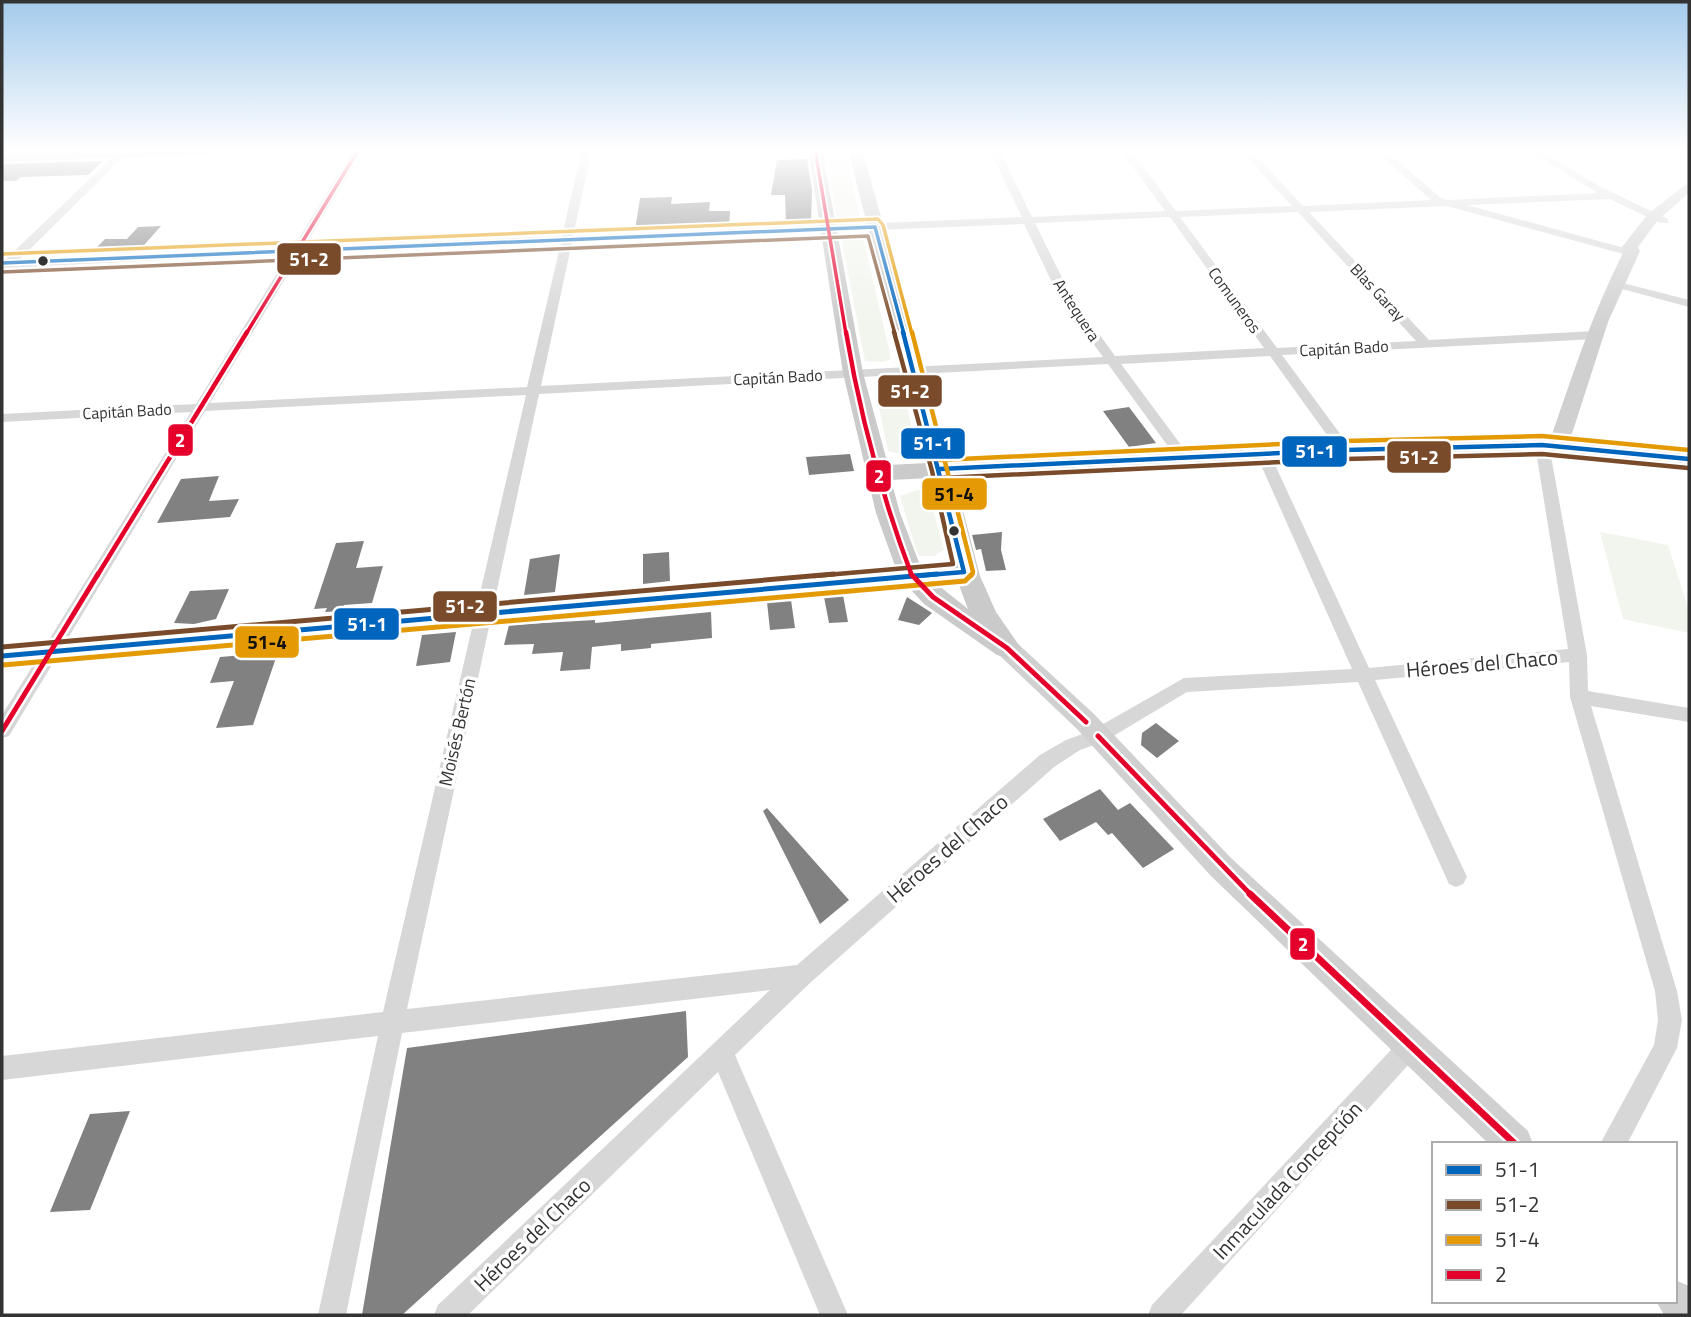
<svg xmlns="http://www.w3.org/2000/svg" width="1691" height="1317" font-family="'Titillium Web',sans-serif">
	<rect width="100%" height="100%" fill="#fff"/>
	<path fill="#f1f5ed" d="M824,149H845L860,218L857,220L837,219Z
		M857,234L863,236L891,359L883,362L865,361L841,237Z
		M893,383L902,387L917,449L898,453L888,451L875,388Z
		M918,490L929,494L944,550L934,556H920L917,553L900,496Z
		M1600,532L1668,545L1689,611V633L1623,619Z"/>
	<path fill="#818181" d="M807,159L812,189L811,223L786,224L785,195H771L777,160Z
		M103,161L88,175L21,177L16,181H2V164Z
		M672,197L671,204L710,202L709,211H730L729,227L635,230L640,198Z
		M161,226L138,252L91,253L105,239H127L138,227Z
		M1129,407L1156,443L1129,447L1103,411Z
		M850,454L854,471L809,475L806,457Z
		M219,476L209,501L239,499L230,517L157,523L181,479Z
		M1002,532L1001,550L1006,570L986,571L981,549L976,550L972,535Z
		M364,541L356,568L383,566L372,603L344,605L343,611L325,612L327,608L314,609L336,543Z
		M669,552L670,581L643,584V554Z
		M560,554L555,592L524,595L530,559Z
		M229,589L216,619L194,624L174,623L190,591Z
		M843,595L848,622L829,623L824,597Z
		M907,597L932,613L919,625L898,620Z
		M791,600L795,628L770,630L767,602Z
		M711,612L712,638L651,644V648L621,651V644L592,647L590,669L560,671L563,652L532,654L534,644L504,645L509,625L595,620V623Z
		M456,632L450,662L416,666L422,635Z
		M278,652L253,725L216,728L234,681L210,683L220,657Z
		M1156,723L1179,741L1157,758L1141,745L1142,733Z
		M1100,789L1118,810L1130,803L1174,849L1143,868L1112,833L1108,835L1096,822L1060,841L1043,819Z
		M767,808L849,900L820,924L763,811Z
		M686,1011L688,1057L402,1315H362L407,1048Z
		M130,1111L90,1210L50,1212L90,1114Z"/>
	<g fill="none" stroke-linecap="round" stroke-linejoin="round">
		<path fill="#d7d7d7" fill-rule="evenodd" d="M121,149H131L20,259L293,248L354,149H364L304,247L562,236L582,149H592L573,236L1022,217L989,149H999L1032,217L1165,211L1120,149H1130L1176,211L1292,206L1240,149H1250L1303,206L1431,200L1374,149H1384L1441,198L1447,200L1598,193L1526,149H1537L1601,187L1668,219V223H1660L1610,199L1467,205L1635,251V255L1631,256L1447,206L1309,212L1429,340L1595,331L1601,335L1595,339L1282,355L1352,450L1345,454L1340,453L1270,356L1121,364L1190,457L1183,461L1178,460L1108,364L539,394L407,1009L797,965L1040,755L1066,740L1091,731L1184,678L1352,669L1256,454L1258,451H1268L1270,454L1369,668L1568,649L1535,445L1542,441L1549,445L1587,655L1588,691L1689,708V722L1591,706L1677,991L1682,1020L1677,1048L1627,1144H1600L1654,1045L1658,1020L1655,991L1570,697L1569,662L1375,680L1467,877L1463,884L1456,887L1449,884L1358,682L1187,692L1105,741L1080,750L1054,767L810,983L735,1055L848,1315H820L718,1072L468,1315H434L438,1305L770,990L402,1033L346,1315H318L378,1036L2,1080V1056L383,1012L526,395L205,411L9,736L2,738V715L191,412L2,422V414L196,404L289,254L2,268V260L6,259ZM1298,212L1416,341L1277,348L1180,217ZM1170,217L1264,348L1115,356L1070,294L1035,223ZM1024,224L1058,295L1103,357L541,386L572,242ZM561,243L527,387L210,403L300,254Z
			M1674,149L1689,150V156Z
			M1615,281L1689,300V307L1611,286L1609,284Z
			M1412,1032L1420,1036L1424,1044L1420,1052L1181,1315H1148L1152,1305L1404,1036Z"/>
		<path fill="#d0d0d0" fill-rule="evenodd" d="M1689,182V193L1658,220L1638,247L1640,251L1608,322L1568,446L1565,450H1551L1548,446C1571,380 1592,313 1624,251L1622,247L1648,214Z
			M964,564L972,566L975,572L972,578L964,580L2,665V647Z
			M1007,639L1016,642L1095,715L1231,858L1528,1131L1533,1144H1489L1211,876L1077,729L998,654L995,648L998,642Z
			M1675,1280L1689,1286V1315H1664L1656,1301H1675Z"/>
		<path fill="#cacaca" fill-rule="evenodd" d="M127,149H249L242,153L2,162V153Z
			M808,149H822L863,373L888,465L927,463L848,149H862L950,462L1183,450L1542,438L1689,452V466L1542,452L1183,464L954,476L980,576L996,612L1021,648L1017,655L1007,658L997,655L924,604L899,577L876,513L843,373ZM931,478L948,556L968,609L923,573L900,513L891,480Z"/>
		<g stroke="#fff" stroke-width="7">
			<path id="bus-1-far2" d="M2,263L875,227L904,334"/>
		</g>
		<g stroke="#fff" stroke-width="9">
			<path id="bus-1-far1" d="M903,332L964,572L916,576
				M940,469L1345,450L1542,445L1689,459"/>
		</g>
		<g stroke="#fff" stroke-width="10">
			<path id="bus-1" d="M2,656L937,574"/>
		</g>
		<g stroke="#fff" stroke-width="7">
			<path id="bus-2-far2" d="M2,272L868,236L895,334"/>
		</g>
		<g stroke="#fff" stroke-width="9">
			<path id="bus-2-far1" d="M940,478L1345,459L1542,454L1688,468
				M814,576L953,564L932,471L894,332"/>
		</g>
		<g stroke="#fff" stroke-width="10">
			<path id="bus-2" d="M2,647L834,574"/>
		</g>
		<g stroke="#fff" stroke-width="7">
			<path id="bus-3-far2" d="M2,254L878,219L883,225L912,334"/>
		</g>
		<g stroke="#fff" stroke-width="9">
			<path id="bus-3-far1" d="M912,332L973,572L971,576
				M940,460L1345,441L1542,436L1689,450"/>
		</g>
		<g stroke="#fff" stroke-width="10">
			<path id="bus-3" d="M3,665L965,581L972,574"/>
		</g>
		<g stroke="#fff" stroke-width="7">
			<path id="bus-4-far3" d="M815,149L846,334
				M246,334L359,149"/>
		</g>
		<g stroke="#fff" stroke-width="9">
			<path id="bus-4-far2" d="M846,332C860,415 882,497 912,576
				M97,576L247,332"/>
		</g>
		<g stroke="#fff" stroke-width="10">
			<path id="bus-4-far1" d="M911,574L933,597L1007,648L1086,722
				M2,731L98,574
				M1098,736L1252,896"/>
		</g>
		<g stroke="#fff" stroke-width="12">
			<path id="bus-4" d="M1250,894L1515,1144"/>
		</g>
		<use href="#bus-1-far2" stroke="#0065bd" stroke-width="3.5"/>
		<use href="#bus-1-far1" stroke="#0065bd" stroke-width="4.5"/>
		<use href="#bus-1" stroke="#0065bd" stroke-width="5"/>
		<use href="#bus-2-far2" stroke="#7a4b2a" stroke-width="3.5"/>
		<use href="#bus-2-far1" stroke="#7a4b2a" stroke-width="4.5"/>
		<use href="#bus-2" stroke="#7a4b2a" stroke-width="5"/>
		<use href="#bus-3-far2" stroke="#e39a05" stroke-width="3.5"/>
		<use href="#bus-3-far1" stroke="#e39a05" stroke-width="4.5"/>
		<use href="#bus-3" stroke="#e39a05" stroke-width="5"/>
		<use href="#bus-4-far3" stroke="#e4002b" stroke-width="3.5"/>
		<use href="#bus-4-far2" stroke="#e4002b" stroke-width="4.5"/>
		<use href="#bus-4-far1" stroke="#e4002b" stroke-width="5"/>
		<use href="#bus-4" stroke="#e4002b" stroke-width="7"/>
	</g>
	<linearGradient id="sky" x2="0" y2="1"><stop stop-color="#a3caec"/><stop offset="0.45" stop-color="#fff"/><stop offset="1" stop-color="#fff" stop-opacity="0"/></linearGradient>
	<rect width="1691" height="333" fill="url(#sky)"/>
	<g fill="#333" stroke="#fff" stroke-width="2.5">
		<circle cx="43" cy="261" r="6"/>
		<circle cx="954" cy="531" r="6"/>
	</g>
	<g text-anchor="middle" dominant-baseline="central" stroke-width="7" stroke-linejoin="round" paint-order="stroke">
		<g font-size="16" fill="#333" stroke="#fff">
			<text transform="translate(1378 292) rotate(47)">Blas Garay</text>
			<text transform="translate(1235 300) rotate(54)">Comuneros</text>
			<text transform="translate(1077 310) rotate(57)">Antequera</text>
			<text transform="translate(1344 348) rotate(-3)">Capitán Bado</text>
			<text transform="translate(778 377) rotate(-3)">Capitán Bado</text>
			<text transform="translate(127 411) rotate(-3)">Capitán Bado</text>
		</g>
		<g font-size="18" fill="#333" stroke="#fff">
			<text transform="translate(457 732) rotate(-77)">Moisés Bertón</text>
		</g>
		<g font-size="21" fill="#333" stroke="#fff">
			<text transform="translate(1482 663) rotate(-5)">Héroes del Chaco</text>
			<text transform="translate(947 848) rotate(-41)">Héroes del Chaco</text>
			<text transform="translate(1287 1180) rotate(-47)">Inmaculada Concepción</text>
			<text transform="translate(532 1234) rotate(-44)">Héroes del Chaco</text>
		</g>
	</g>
	<g stroke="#fff" stroke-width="2.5">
		<rect x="276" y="242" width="66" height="34" rx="7" fill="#7a4b2a"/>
		<rect x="877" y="374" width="66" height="34" rx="7" fill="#7a4b2a"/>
		<rect x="167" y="423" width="27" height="34" rx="7" fill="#e4002b"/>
		<rect x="900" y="427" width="66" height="33" rx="7" fill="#0065bd"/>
		<rect x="1281" y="435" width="67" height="33" rx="7" fill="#0065bd"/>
		<rect x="1386" y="440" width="66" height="34" rx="7" fill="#7a4b2a"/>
		<rect x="865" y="459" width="27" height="34" rx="7" fill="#e4002b"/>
		<rect x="921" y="477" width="67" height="34" rx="7" fill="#e39a05"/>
		<rect x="432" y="590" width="66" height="33" rx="7" fill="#7a4b2a"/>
		<rect x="333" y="607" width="67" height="34" rx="7" fill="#0065bd"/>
		<rect x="234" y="625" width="66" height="34" rx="7" fill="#e39a05"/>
		<rect x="1289" y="927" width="27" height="34" rx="7" fill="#e4002b"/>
	</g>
	<g font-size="19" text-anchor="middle" font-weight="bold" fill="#fff">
		<text x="309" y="266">51-2</text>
		<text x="910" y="398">51-2</text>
		<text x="180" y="447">2</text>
		<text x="933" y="450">51-1</text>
		<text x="1315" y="458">51-1</text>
		<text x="1419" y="464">51-2</text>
		<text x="879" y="483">2</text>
		<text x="465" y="613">51-2</text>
		<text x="367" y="631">51-1</text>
		<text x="1303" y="951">2</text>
	</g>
	<g font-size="19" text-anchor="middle" font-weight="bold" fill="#111">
		<text x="954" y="501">51-4</text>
		<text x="267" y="649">51-4</text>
	</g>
	<rect width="1691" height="1317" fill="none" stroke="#333333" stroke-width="7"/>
	<rect x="1432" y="1142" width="245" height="161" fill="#ffffff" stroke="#adadad" stroke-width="2"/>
	<rect x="1446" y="1165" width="35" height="10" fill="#0065bd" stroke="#adadad" stroke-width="2"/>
	<text x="1495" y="1177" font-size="21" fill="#333333">51-1</text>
	<rect x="1446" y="1200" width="35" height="10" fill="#7a4b2a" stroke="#adadad" stroke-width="2"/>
	<text x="1495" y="1212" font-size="21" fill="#333333">51-2</text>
	<rect x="1446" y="1235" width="35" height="10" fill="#e39a05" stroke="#adadad" stroke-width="2"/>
	<text x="1495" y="1247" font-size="21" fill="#333333">51-4</text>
	<rect x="1446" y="1270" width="35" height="10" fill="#e4002b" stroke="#adadad" stroke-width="2"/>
	<text x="1495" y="1282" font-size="21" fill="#333333">2</text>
</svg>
